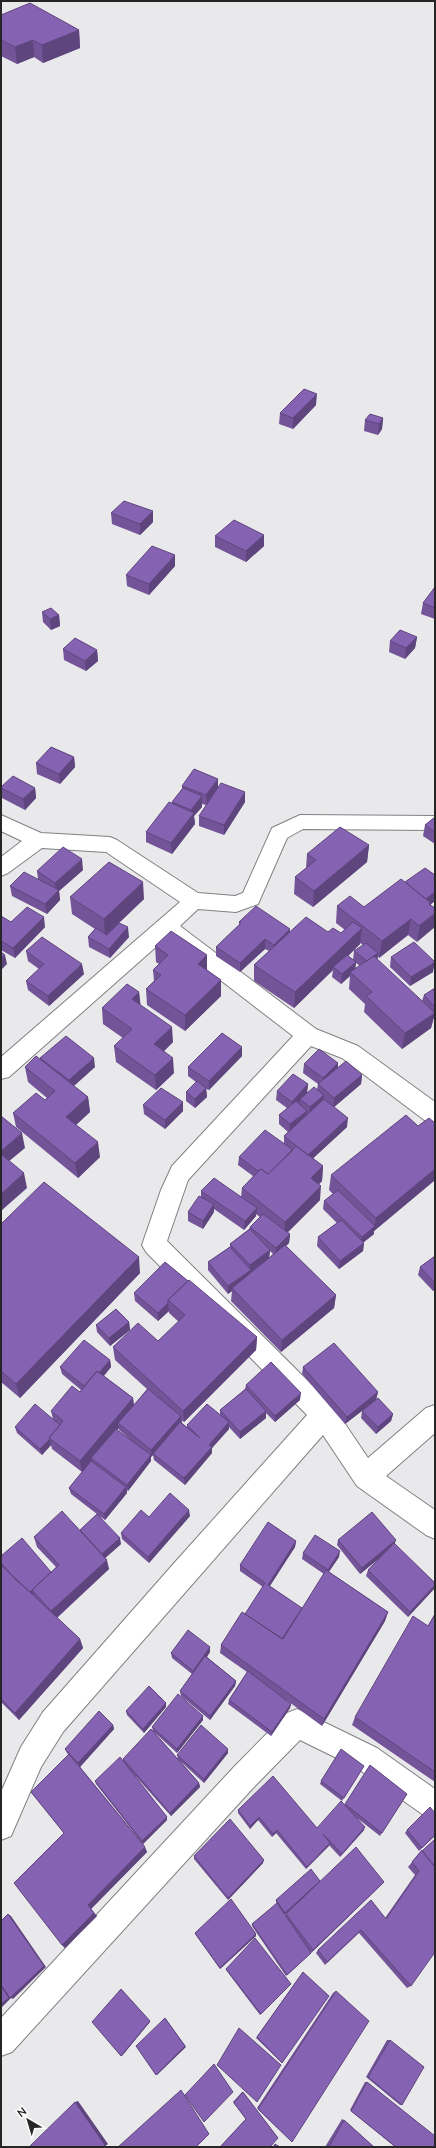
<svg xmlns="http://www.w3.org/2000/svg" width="436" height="2148" font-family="'Nunito Sans',sans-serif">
	<rect width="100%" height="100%" fill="#e9e8eb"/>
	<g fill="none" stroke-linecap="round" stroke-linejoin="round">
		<g stroke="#818082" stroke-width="2">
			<path id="minor" d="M1,815L41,833L110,837L117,840L198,893L235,896L243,893L272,828L300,815L435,816V830L303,829L287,838L258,904L236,912L198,909L180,926L316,1029L358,1046L435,1102V1125L427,1122L342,1058L311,1046L188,1180L167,1241L333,1406L368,1458L426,1408L435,1405V1433L386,1476L435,1510V1539L426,1535L357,1486L323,1435L63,1732L41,1767L11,1836L1,1840V1792L21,1747L43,1712L176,1561L307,1415L146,1252L142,1245L161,1190L172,1166L293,1036L166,938L9,1077L1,1079V1057L180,902L106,852L42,848L8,873L1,876V857L22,841L1,831Z
				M297,1709L377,1748L435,1789V1820L425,1816L357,1768L300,1740L253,1788L12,2052L1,2056V2018L233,1768L287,1713Z"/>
		</g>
		<use href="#minor" fill="#fff" fill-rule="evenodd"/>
	</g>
	<path fill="#735499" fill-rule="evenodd" d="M1,15L79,30L80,48L43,63L34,57L17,64L1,56Z
		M316,405L293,429L279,424L280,413Z
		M383,418L382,429L378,435L364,431L365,420Z
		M111,513L153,522L140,535L112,524Z
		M264,535V546L246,562L215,547V536Z
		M175,566L149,595L127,586L126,575Z
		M435,587V619L421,614L423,603Z
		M42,612L59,615L60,626L51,630L43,622Z
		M417,637L415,648L405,659L389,652L390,641Z
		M63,649L97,650L98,661L86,671L64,660Z
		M74,757L75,767L60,784L37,774L36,763Z
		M182,786L218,787L245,802L224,835L199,826V816L206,805L202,804V807L194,816L195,824L172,854L146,842V832L172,804V802L182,789Z
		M1,787L35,788L36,798L25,810L2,798Z
		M435,817V844L423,836L425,825Z
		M369,845L367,862L313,907L294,894L295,877L306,868L307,854Z
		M83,870L59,891L60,900L47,914L12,896L10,886L38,879L37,871Z
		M435,875V901L431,904L417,942L408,935L379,958L378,956L377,960L422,1001L424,995L435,988V1019L434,1017L431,1028L402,1049L364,1012L365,1004L349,989L350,976L341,984L332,977L333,970L294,1008L254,981V965L269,951L265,949L240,972L216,956V947L239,925V922L290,929V932H328L341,933L345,930L336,923L337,906L364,907L405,882ZM360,943L363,945L354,951L353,960L348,956L360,944ZM356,963L360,966L355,969Z
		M70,897L144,899L119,923L129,937L110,958L89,947L88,937L95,929L72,914ZM117,925L107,935V934Z
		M1,916L11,922L45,927L15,958L1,950Z
		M155,946L207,955V970L221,980V996L185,1031L147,1005L146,989L154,981L153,970L159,964L156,962Z
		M26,951L84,974L49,1006L28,990L26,981L39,969L28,961Z
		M391,957L433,972L410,986L390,967Z
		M139,992L140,1005L173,1042L164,1051L174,1073L156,1090L116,1062L114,1046L123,1038L103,1024L102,1008Z
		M242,1047V1056L209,1090L206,1089L207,1097L195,1108L186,1101V1092L196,1082L188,1076V1067Z
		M40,1058L95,1067L74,1086L88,1097L90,1112L76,1125L100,1157L78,1178L16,1127L13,1113L45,1100L47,1098L28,1082L25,1067L41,1060Z
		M338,1063V1068L362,1075L361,1084L334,1107L347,1127L313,1158L323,1166L322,1181L319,1184L320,1200L287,1233L290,1234L289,1243L286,1246L336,1295L334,1308L281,1352L231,1301L232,1291L228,1294L208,1270V1262L230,1247V1244L249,1229L250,1227L260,1217L256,1214V1216L244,1230L214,1209V1212L203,1229L188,1221V1212L201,1197V1191L241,1197L242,1188L253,1176L238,1165L239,1157L284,1143V1136L288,1132L279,1124V1115L287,1108L276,1100L277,1091L308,1084L307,1093L317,1089L318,1084L303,1073L304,1064ZM270,1251L273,1254L269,1258Z
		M183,1102V1111L165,1129L144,1114L143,1105Z
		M435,1123V1180L374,1231V1234L364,1242L363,1251L339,1269L317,1246L318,1237L337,1223L323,1209L324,1201L333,1194L329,1190L331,1175L418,1126Z
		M1,1224L140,1273L20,1398L1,1382Z
		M435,1256V1289L433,1291L418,1275L420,1267Z
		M165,1262L257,1337L256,1350L184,1422L181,1420L182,1423L187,1427V1425L220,1415V1410L245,1389L246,1385L300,1400L275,1422L266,1413V1418L240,1439L229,1427V1429L212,1448V1453L185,1485L154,1460L153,1455L151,1457V1461L128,1491L127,1490V1493L105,1520L98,1515L121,1544L105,1558L109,1569L57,1618L80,1639L83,1648L19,1720L1,1702V1556L51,1572L56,1567L37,1547L34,1537L80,1530L97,1514L71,1494L69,1488L82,1472L52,1449L51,1445L42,1455L17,1433L15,1427L53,1419L51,1411L80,1392L81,1390L62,1374L60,1367L110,1360L111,1367L104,1376L133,1398L134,1405L147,1389L115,1360L113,1347L158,1341L179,1322L169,1313V1311L158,1321L135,1301L134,1293ZM119,1428V1430L130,1439L117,1430Z
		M129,1322L130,1330L110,1346L97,1332L96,1325Z
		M303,1367L378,1392L376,1399L393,1414L391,1421L376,1434L361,1418L362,1411L367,1407L345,1424L302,1374Z
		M190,1516L149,1563L122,1539L121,1533L149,1517Z
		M338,1540L395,1544L434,1589L408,1617L366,1576L368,1570L381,1557L360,1574L337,1545Z
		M296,1541L295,1547L270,1586L302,1609L324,1574L302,1559L303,1553L339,1557L329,1572L388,1612L385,1621L322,1726L285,1699L291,1704L290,1708L271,1736L228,1704L229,1700L247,1672L220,1653L221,1645L245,1614L263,1587L240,1571V1565Z
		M435,1614V1782L352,1725L355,1717L428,1626Z
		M210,1647V1652L207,1657L236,1681L235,1686L210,1720L181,1696L180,1691L192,1674L172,1658L171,1653Z
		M166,1703V1707L144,1733L127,1715L126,1711Z
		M203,1720L177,1753L154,1732L178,1759L177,1755L228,1753L204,1783L180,1761L199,1783L200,1787L171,1816L130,1770L167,1817V1820L143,1844L147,1852L91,1909L97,1916L65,1948L62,1945L64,1833L35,1797L31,1792L69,1755L67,1753L65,1749L113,1725L114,1729L80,1767L143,1844L96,1784L95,1781L123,1761V1759L153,1731L152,1727Z
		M364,1766L342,1801L320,1784L321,1781Z
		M407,1794L380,1836L357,1818L364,1830L340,1857L329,1845L306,1869L276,1833L272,1837L258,1820L250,1829L238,1813V1810L317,1828L344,1805Z
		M435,1813V1836L419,1851L405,1833L407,1830Z
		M422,1850L411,1986L407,1988L359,1933L325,1965L316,1953L318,1950L385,1918L415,1875L408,1867Z
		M194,1856L263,1863L228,1900L194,1859Z
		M319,1883L380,1886L311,1953L308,1949L310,1954L286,1976L252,1926V1924L277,1904L276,1902V1900ZM308,1894L286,1914V1915L285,1914Z
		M195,1933L256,1934V1936L220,1969L195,1934Z
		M226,1969L291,1984L260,2015L226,1970Z
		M303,1972L282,2063L256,2038Z
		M336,1991L292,2142L257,2108L333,1993Z
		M387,2040H390L402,2105H400L366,2077Z
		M365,2082H367L435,2147H395L350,2110Z
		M242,2092L278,2138L220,2147L246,2119L233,2102Z
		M342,2119L344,2120L374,2147H325Z"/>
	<path fill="#5e457d" d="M79,30L80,48L43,63L42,45Z
		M33,40L34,57L17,64L15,47Z
		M317,394L316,405L293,429V418Z
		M383,418L382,429L378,435L379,424Z
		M153,511V522L140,535V524Z
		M264,535V546L246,562V551Z
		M175,555V566L149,595V584Z
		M59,615L60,626L51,630L50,619Z
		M417,637L415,648L405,659L406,648Z
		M97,650L98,661L86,671L85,661Z
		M74,757L75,767L60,784L59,774Z
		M218,779V789L207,806L206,795Z
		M35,788L36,798L25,810L23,799Z
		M245,792V802L224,835V825Z
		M202,796V807L194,816L195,824L172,854L171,843L191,817V810Z
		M369,845L367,862L313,907L314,891Z
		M82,859L83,870L59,891L60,900L47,914L45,904L56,893L55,883Z
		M143,882L144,899L105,936L104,919Z
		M435,892V901L431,904L428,919L435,913V927L417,942L424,900Z
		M44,917L45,927L15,958L13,948Z
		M411,919L408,935L379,958L382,941Z
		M128,927L129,937L110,958L109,949Z
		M362,928L360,944L335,969L333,967V970L294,1008L295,992Z
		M290,929L289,939L273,955L274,945Z
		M265,939V949L240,972V963Z
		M378,953L377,963L367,961Z
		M5,955L7,964L1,970V958Z
		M207,955V971L198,964Z
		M356,962L355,972H350V976L341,984L342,974Z
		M435,962L433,972L410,986L411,977Z
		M82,964L84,974L49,1006L48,996Z
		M221,980V996L185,1031V1015Z
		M139,992L141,1008L132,999Z
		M435,1013L431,1028L402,1049L405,1033Z
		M172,1027L173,1042L155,1060L154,1044Z
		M242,1047V1056L209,1090V1081Z
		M94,1058L95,1067L70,1089L69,1080Z
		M173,1058L174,1073L156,1090L155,1075Z
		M338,1063L337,1072L322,1087L323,1078Z
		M362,1075L361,1084L333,1108L334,1098Z
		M308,1084L307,1093L300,1099V1101L291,1111L292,1102Z
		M206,1088L207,1097L195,1108V1099Z
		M324,1095L323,1104L309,1116L310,1107Z
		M88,1097L90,1112L68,1132L66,1117Z
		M183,1102V1111L165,1129V1120Z
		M307,1111L306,1120L289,1133L290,1124Z
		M348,1118L347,1127L307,1164L308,1155Z
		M22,1133L25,1148L2,1167L1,1161V1151Z
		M98,1142L100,1157L78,1178L75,1163Z
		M323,1166L322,1181L310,1193L311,1178Z
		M435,1169V1180L374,1231V1234L360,1245L362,1237L374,1227L376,1218Z
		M24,1173L27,1188L1,1211V1194Z
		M321,1186L320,1200L284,1236L285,1222Z
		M214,1204V1212L203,1229V1221Z
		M257,1208L256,1216L244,1230L245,1221Z
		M290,1234L289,1243L275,1256L276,1248Z
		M364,1243L363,1251L339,1269L340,1261Z
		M270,1250L269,1258L250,1272V1278L232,1288V1291L228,1294V1286L250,1270V1265Z
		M139,1257L140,1273L20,1398L16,1384Z
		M435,1283V1289L433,1291Z
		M336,1295L334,1308L281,1352L282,1340Z
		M168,1303L169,1311L158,1321V1313Z
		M129,1322L130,1330L110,1346L109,1338Z
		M257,1337L256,1350L184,1422L183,1411Z
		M110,1360L111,1367L87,1395L86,1388Z
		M378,1392L376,1400L345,1424L347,1417Z
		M301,1393L300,1400L275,1422V1416Z
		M133,1398L134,1409L118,1423L119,1428L93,1459L91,1458L92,1461L82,1472L80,1461Z
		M266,1411V1418L240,1439V1432Z
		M393,1414L391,1421L376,1434L378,1427Z
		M181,1416L182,1423L153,1454V1455L151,1457V1450Z
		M229,1422V1429L212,1448V1453L185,1485L184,1478L209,1445Z
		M50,1439L51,1445L42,1455L40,1449Z
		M151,1455V1461L128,1491L127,1485Z
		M126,1487L127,1493L105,1520L104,1514Z
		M189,1510L190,1516L149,1563L148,1557Z
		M120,1538L121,1544L103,1560L102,1554Z
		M396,1540L394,1546L360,1574L362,1568Z
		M296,1541L295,1547L267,1590L268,1585Z
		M340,1551L339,1557L326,1575L328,1570Z
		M107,1560L109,1569L54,1620L51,1611Z
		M435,1585L434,1589L408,1617L410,1612Z
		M32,1590L34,1596L31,1599L28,1593Z
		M302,1608L301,1613L280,1645L281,1640Z
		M388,1612L385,1621L322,1726L324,1719Z
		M80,1639L83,1648L19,1720L15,1713Z
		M210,1647V1652L194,1675L193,1671Z
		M236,1681L235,1686L210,1720V1716Z
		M166,1703V1707L144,1733L143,1729Z
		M291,1704L290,1708L271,1736L272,1732Z
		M203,1716V1720L177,1753V1749Z
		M113,1725L114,1729L80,1767L78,1763Z
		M228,1749V1753L204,1783V1779Z
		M199,1783L200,1787L171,1816L170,1813Z
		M167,1817V1820L143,1844L142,1841Z
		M259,1817L258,1820L250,1829V1826Z
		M365,1827L364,1830L340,1857L342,1854Z
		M277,1830L276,1833L272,1837L273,1834Z
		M330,1843L329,1846L306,1869L307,1867Z
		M145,1847L147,1852L91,1909L88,1905Z
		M264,1860L263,1863L228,1900V1898Z
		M320,1881L319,1884L284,1915L285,1913Z
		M384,1882L380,1886L311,1953L313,1950Z
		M94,1913L97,1916L65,1948L62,1945Z
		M8,1914L11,1916L46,1967L13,1999L11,1998L1,2008V1983Z
		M256,1934V1936L220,1969V1968Z
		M121,1989L150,2022L122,2056H121Z
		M165,2018L186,2047L157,2075H156Z
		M78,2101L108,2144L104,2147H103L75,2102Z"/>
	<path fill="#8662b2" stroke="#5e457d" d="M30,3L79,30L42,45L33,40L15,47L1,40V15Z
		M304,389L317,394L293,418L280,413Z
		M370,414L383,418L379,424L365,420Z
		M124,501L153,511L140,524L111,513Z
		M234,520L264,535L246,551L215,536Z
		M152,546L175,555L149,584L126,575Z
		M435,587V608L423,603Z
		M51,608L59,615L50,619L42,612Z
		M400,630L417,637L406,648L390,641Z
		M75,638L97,650L85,661L63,649Z
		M51,747L74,757L59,774L36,763Z
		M194,769L218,779L206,795L182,786Z
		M13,776L35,788L23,799L1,788V787Z
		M221,783L245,792L224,825L199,816Z
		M183,788L202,796L191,810L172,802Z
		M169,802L194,813L171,843L146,832Z
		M435,817V832L425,825Z
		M340,827L369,845L314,891L295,877L316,860L307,854Z
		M63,847L82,859L55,883L37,871Z
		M109,862L143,882L104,919L70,897Z
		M425,868L435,875V892L426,899L405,882Z
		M24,872L59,890L45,904L10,886Z
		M401,879L431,903L429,904L435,908V913L419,926L411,919L382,941L337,906L350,896L364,907Z
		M256,906L290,929L274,945L265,939L240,963L216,947L241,923L239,922Z
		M27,907L44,917L13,948L1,941V916L11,922Z
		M306,917L328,932L333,928L341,933L353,922L362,928L295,992L254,965Z
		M119,923L128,927L109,949L88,937L96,928L107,935Z
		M171,931L207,955L198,964L221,980L185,1015L146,989L161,975L153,970L168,955L155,946Z
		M42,937L82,964L48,996L26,981L44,964L26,951Z
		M414,942L435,962L411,977L391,957Z
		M366,943L378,953L367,961L354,951Z
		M1,952L5,955L1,958Z
		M347,955L356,962L342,974L333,967Z
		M374,956L435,1013L405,1033L366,996L372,992L350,972Z
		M127,984L139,992L132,999L172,1027L154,1044L173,1058L155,1075L114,1046L132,1029L102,1008Z
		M435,988V1007L424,995Z
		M222,1033L242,1047L209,1081L188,1067Z
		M66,1036L94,1058L69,1080L40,1058Z
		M319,1049L338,1063L323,1078L304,1064Z
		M36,1056L88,1097L66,1117L98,1142L75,1163L13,1113L36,1093L45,1100L55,1091L25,1067Z
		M346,1061L362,1075L334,1098L318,1084Z
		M293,1074L308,1084L292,1102L277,1091Z
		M197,1081L206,1088L195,1099L186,1092Z
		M314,1087L324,1095L310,1107L300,1099Z
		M161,1088L183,1102L165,1120L143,1105Z
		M324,1099L348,1118L308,1155L284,1136Z
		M296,1101L307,1111L290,1124L279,1115Z
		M406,1115L418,1126L429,1118L435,1123V1169L376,1218L331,1175Z
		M1,1116L22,1133L1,1151Z
		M265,1130L293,1150L268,1174L261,1169L258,1171L239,1157Z
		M296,1146L323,1166L311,1178L321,1186L285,1222L242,1188L261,1169L268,1174Z
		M1,1154L24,1173L1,1194Z
		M214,1178L257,1208L245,1221L201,1191Z
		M44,1182L139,1257L16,1384L1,1371V1224Z
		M338,1190L375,1226L362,1237L324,1201Z
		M199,1196L214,1204L203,1221L188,1212Z
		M263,1214L290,1234L276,1248L250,1227Z
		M341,1220L364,1243L340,1261L318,1237Z
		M250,1229L270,1250L250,1265L230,1244Z
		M285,1245L336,1295L282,1340L232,1288Z
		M230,1247L251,1270L228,1286L208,1262Z
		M435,1256V1283L420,1267Z
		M165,1262L188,1281L168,1300V1303L158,1313L134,1293Z
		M189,1280L257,1337L183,1411L113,1347L138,1323L158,1341L185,1315L168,1300Z
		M116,1309L129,1322L109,1338L96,1325Z
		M84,1340L110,1360L99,1373L97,1371L84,1386L60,1367Z
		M334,1343L378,1392L347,1417L303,1367Z
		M271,1362L301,1393L275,1416L246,1385Z
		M97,1371L133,1398L80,1461L49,1438L63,1421L51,1411L72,1386L80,1392Z
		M148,1389L181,1416L151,1450L118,1423Z
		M246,1389L266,1411L240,1432L220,1410Z
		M378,1398L393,1414L378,1427L362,1411Z
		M35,1404L60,1425L49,1438L50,1439L40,1449L15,1427Z
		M207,1404L229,1422L209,1445L212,1447L184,1478L153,1454L180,1422L200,1438L187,1425Z
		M116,1429L151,1455L127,1485L91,1458Z
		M91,1461L126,1487L104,1514L69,1488Z
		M170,1493L189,1510L148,1557L121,1533L141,1510L149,1517Z
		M62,1511L107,1560L51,1611L32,1590L59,1565L34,1537Z
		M372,1512L396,1540L362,1568L338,1540Z
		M97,1514L120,1538L102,1554L80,1530Z
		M268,1522L296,1541L268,1585L302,1608L282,1639L245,1614L265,1583L240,1565Z
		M315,1535L340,1551L328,1570L303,1553Z
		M22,1538L51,1572L30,1592L16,1580L1,1563V1556Z
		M394,1543L435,1583V1585L410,1612L368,1570Z
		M1,1565L80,1639L15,1713L1,1699Z
		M326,1570L388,1612L324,1719L221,1645L242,1612L283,1639Z
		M435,1614V1772L355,1717L413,1616L428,1626Z
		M188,1630L210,1647L193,1671L171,1653Z
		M205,1656L236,1681L210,1716L180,1691Z
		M248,1671L291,1704L272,1732L229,1700Z
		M149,1686L166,1703L143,1729L126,1711Z
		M178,1694L203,1716L177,1749L152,1727Z
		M99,1711L113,1725L78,1763L65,1749Z
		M201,1725L228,1749L204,1779L177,1755Z
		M151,1729L199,1783L170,1813L123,1759Z
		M341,1749L364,1766L344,1798L321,1781Z
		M69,1754L145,1847L88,1905L94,1913L62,1945L14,1883L64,1833L31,1792Z
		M120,1757L167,1817L142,1841L95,1781Z
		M370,1765L407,1794L382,1833L345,1804Z
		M273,1776L317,1828L341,1801L365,1827L342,1854L323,1834L330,1843L307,1867L277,1830L273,1834L259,1817L250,1826L238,1810Z
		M430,1807L435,1813V1835L422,1848L407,1830Z
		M230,1819L264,1860L228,1898L194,1856Z
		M435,1839V1867L422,1851Z
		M356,1847L384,1882L313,1950L286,1914Z
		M422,1850L435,1867V1952L411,1986L361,1930L327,1962L318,1950L371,1900L386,1919L419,1871L412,1862Z
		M311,1869L320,1881L285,1913L276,1900Z
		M231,1899L256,1934L220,1968L195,1933Z
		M277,1903L311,1953L287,1975L252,1924Z
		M8,1914L44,1966L10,1998L1,1985V1921Z
		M255,1938L291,1984L261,2014L226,1969Z
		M303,1972L329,1996L282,2063L257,2037Z
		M1,1986L9,1998L1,2004Z
		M121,1989L150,2021L121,2056L92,2022Z
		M336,1991L369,2021L292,2142L258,2109Z
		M165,2018L185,2046L156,2075L136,2046Z
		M239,2028L281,2065L257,2102L217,2065Z
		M390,2040L424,2067L402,2105L368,2077Z
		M214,2064L233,2092L204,2122L185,2095Z
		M367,2082L435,2136V2147H396L351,2111Z
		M181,2090L209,2134L196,2147H118Z
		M243,2092L278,2138L270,2147H220L246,2119L234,2103Z
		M75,2102L105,2145L103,2147H29Z
		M344,2120L374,2147H329Z
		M275,2144L280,2147H273Z"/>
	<rect width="436" height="2148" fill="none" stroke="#262627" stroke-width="4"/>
	<g transform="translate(28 2120) rotate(322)" stroke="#ffffff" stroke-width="3" paint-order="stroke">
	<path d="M0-3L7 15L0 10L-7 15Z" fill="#262627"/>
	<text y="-6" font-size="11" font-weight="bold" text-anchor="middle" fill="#262627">N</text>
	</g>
</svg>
